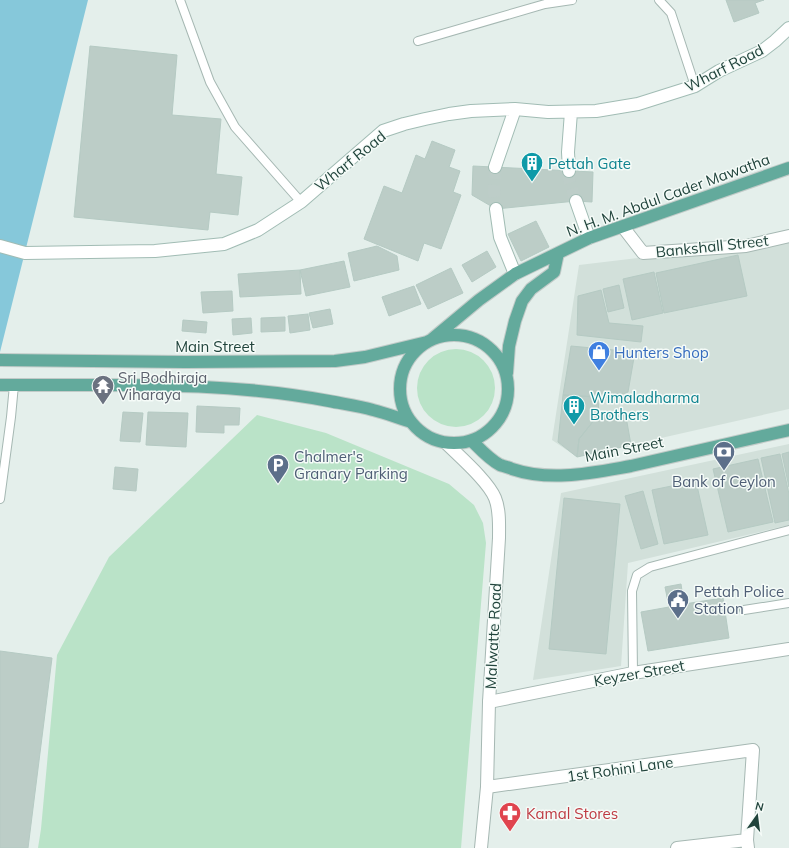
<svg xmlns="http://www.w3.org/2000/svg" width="789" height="848" font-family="Mulish,sans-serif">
	<rect width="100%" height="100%" fill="#e4efeb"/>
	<path fill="#d2e0da" d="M789,240V409L577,457L552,440L579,265Z
		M789,444V525L628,563L621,666L533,680L561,493Z"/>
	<path fill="#bae3c8" d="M417 388a39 39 0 1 1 78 0a39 39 0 1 1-78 0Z
		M257,415L326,433L449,484L474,505L483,523L486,543L461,848H38L41,829L57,655L109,557Z"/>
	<path fill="#86c8da" d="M0,0H88L0,352Z"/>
	<path fill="#bccdc7" stroke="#b5cac3" d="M726,0H764L755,3L759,13L734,22Z
		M90,46L177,55L172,115L221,119L216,174L242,177L238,215L210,212L208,230L74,217Z
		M432,141L455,150L449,167L460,171L453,192L461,195L441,249L424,243L418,261L364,239L384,186L402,193L416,155L425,159Z
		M473,166L593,172L592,202L576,201L496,209L472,195Z
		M536,221L549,247L521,261L508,234Z
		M377,246L397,256L399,270L354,281L348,253Z
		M487,251L496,267L472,282L462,265Z
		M738,255L747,296L664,313L656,273Z
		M344,261L350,287L306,296L300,270Z
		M451,268L463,293L428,309L416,285Z
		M300,270L301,294L240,297L238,274Z
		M654,272L663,313L632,320L623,279Z
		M619,285L624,308L608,312L603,289Z
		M414,286L421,304L389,316L382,297Z
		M601,290L609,323L643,326L641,342L577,335L578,296Z
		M232,291L233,311L203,313L201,292Z
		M330,309L333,324L313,328L309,313Z
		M308,314L310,330L290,333L288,316Z
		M285,317V331L261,332V318Z
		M251,318L252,333L233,335L232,319Z
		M183,320L207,322L206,333L182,331Z
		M571,346L635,352L628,392L612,398L563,395Z
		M563,395L598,397L599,414L579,439L577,457L558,442Z
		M197,406L240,408L239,425H224V433L196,432Z
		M625,411L631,445L577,457L579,439L599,414Z
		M123,412L143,413L140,442L120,441Z
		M148,412L188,413L186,447L146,445Z
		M789,452V487L782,454Z
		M780,454L789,494V520L775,523L761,458Z
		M758,459L773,522L728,532L713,469Z
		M115,467L138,469L136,491L113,489Z
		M696,481L708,535L664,544L652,490Z
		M643,491L658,544L641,549L625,496Z
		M564,498L620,504L606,654L549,649Z
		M681,584L684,604L723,598L729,638L648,651L641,612L669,607L665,587Z
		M0,651L52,658L28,848H0Z"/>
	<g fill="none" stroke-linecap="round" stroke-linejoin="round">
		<path stroke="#bdcdc8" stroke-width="12" stroke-dasharray="12 6" stroke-linecap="butt" d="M495,167L494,192L496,209
			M569,171V180L576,201"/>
		<g stroke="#a6b8b3" stroke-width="10">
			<path id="service" d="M180,0L210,82L235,127L301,202
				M659,0L671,13L695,86
				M418,41L545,4L572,0
				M0,499L11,417L14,385
				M744,610L789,603
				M633,673L632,591L637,575L650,567L789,530"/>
		</g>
		<g stroke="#a6b8b3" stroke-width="14">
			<path id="minor" d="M623,227L643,253L746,246L789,236
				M489,702L633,673L789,649
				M487,787L753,750L747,840L748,848
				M677,848L747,840"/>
		</g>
		<g stroke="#a6b8b3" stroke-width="14">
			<path id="tertiary" d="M446,443C460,457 488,481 495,498C500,510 499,525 499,538L489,702L487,787L481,848"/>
		</g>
		<g stroke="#a1bcb4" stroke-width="14">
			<path id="secondary" d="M495,167L515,109
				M569,171L568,152L571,112
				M576,201L589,238
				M496,209L500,237L515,274
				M0,246L25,253L155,251L224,244L258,230L301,202L383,131L404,124L425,119L449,114L471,111L515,109L548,112L596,111L638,104L695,86L719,71L762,51L775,41L789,28"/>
		</g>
		<g stroke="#c1cbc8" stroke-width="14">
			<path id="primary" d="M400 389a54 54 0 1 1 108 0a54 54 0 1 1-108 0Z
				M431,340L479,300L515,274L589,238L789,168
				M0,360L185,362L335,361L365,357L427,342
				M507,373L509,346L515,321L522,301L531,289L554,272L558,253
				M0,385C110,386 220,380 329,401C344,404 359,406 373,410C386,413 398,418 411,422
				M472,441C480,449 489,459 500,465C503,466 508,467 512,469C551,482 591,473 631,466L789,430"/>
		</g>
		<use href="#service" stroke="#fff" stroke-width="8"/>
		<use href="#minor" stroke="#fff" stroke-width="12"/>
		<use href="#tertiary" stroke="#fff" stroke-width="12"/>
		<use href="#secondary" stroke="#fff" stroke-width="12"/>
		<use href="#primary" stroke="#63aa9c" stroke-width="12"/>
	</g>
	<defs>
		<g id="building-pin" transform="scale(1.15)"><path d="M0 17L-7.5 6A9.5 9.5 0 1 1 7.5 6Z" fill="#0f9aa8" stroke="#f5fbf8"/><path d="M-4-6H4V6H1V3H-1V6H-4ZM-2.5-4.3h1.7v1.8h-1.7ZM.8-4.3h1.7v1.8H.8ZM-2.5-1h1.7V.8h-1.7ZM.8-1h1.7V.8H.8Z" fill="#fff"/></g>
		<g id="shop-pin" transform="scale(1.15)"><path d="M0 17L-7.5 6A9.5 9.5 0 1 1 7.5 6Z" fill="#3f7fe0" stroke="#f5fbf8"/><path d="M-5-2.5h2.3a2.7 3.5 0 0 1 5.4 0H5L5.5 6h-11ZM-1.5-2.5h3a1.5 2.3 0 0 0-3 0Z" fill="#fff"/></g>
		<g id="temple-pin" transform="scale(1.15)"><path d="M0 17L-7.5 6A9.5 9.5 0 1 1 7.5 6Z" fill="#6b7280" stroke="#f5fbf8"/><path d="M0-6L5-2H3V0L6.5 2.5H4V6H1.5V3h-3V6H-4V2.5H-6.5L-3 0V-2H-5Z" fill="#fff"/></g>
		<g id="bank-pin" transform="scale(1.15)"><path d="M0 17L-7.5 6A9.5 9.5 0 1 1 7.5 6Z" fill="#5c6f8a" stroke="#f5fbf8"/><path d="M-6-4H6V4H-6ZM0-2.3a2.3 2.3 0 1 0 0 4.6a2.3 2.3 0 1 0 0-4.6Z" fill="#fff"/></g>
		<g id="parking-pin" transform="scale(1.15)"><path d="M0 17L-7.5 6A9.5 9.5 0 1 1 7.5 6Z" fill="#5c6f8a" stroke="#f5fbf8"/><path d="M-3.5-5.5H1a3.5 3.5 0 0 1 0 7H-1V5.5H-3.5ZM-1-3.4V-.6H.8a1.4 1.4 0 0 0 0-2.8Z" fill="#fff"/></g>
		<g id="civic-pin" transform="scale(1.15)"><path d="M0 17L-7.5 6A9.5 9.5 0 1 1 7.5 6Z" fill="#5c6f8a" stroke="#f5fbf8"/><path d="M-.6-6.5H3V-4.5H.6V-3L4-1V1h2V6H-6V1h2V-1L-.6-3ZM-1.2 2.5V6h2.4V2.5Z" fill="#fff"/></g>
		<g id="pharmacy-pin" transform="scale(1.15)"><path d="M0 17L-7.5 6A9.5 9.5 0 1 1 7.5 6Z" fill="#e0444e" stroke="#f5fbf8"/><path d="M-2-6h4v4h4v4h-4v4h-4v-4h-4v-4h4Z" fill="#fff"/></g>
	</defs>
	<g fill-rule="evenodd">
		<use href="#building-pin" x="532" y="163"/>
		<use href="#shop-pin" x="599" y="352"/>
		<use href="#temple-pin" x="103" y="386"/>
		<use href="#building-pin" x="574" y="406"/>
		<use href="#bank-pin" x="724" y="452"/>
		<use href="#parking-pin" x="278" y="465"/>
		<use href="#civic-pin" x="678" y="600"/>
		<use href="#pharmacy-pin" x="510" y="813"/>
	</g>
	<g text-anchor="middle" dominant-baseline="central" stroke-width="3" stroke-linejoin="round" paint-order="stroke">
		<g font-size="15" fill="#21443c" stroke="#f5fbf8">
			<text transform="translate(724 68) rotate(-27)">Wharf Road</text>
			<text transform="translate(350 161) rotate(-39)">Wharf Road</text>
			<text transform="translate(668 195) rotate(-20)">N. H. M. Abdul Cader Mawatha</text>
			<text transform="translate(712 246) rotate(-6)">Bankshall Street</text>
			<text x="215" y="346">Main Street</text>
			<text transform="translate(624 449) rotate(-11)">Main Street</text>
			<text transform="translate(493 636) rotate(-87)">Malwatte Road</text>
			<text transform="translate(639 673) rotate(-10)">Keyzer Street</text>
			<text transform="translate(620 769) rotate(-8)">1st Rohini Lane</text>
		</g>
		<g font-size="15" fill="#0d838f" stroke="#f5fbf8" text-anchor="start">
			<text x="548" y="163">Pettah Gate</text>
			<text x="590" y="397">Wimaladharma<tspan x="590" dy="17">Brothers</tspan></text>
		</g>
		<g font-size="15" fill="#366cbe" stroke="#f5fbf8" text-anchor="start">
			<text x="614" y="352">Hunters Shop</text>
		</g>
		<g font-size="15" fill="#5b616d" stroke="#f5fbf8" text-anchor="start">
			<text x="118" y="377">Sri Bodhiraja<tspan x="118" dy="17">Viharaya</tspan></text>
		</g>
		<g font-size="15" fill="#4e5e75" stroke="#f5fbf8" text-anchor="start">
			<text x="294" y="456">Chalmer's<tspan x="294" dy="17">Granary Parking</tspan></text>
			<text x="724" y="481" text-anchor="middle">Bank of Ceylon</text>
			<text x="694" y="591">Pettah Police<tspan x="694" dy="17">Station</tspan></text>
		</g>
		<g font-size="15" fill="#be3a42" stroke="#f5fbf8" text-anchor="start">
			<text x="526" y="813">Kamal Stores</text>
		</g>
	</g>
	<g transform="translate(757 816) rotate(14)" stroke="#f5fbf8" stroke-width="3" paint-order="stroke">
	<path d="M0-3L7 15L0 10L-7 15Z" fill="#21443c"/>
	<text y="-6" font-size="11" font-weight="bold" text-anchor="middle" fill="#21443c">N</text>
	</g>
</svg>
